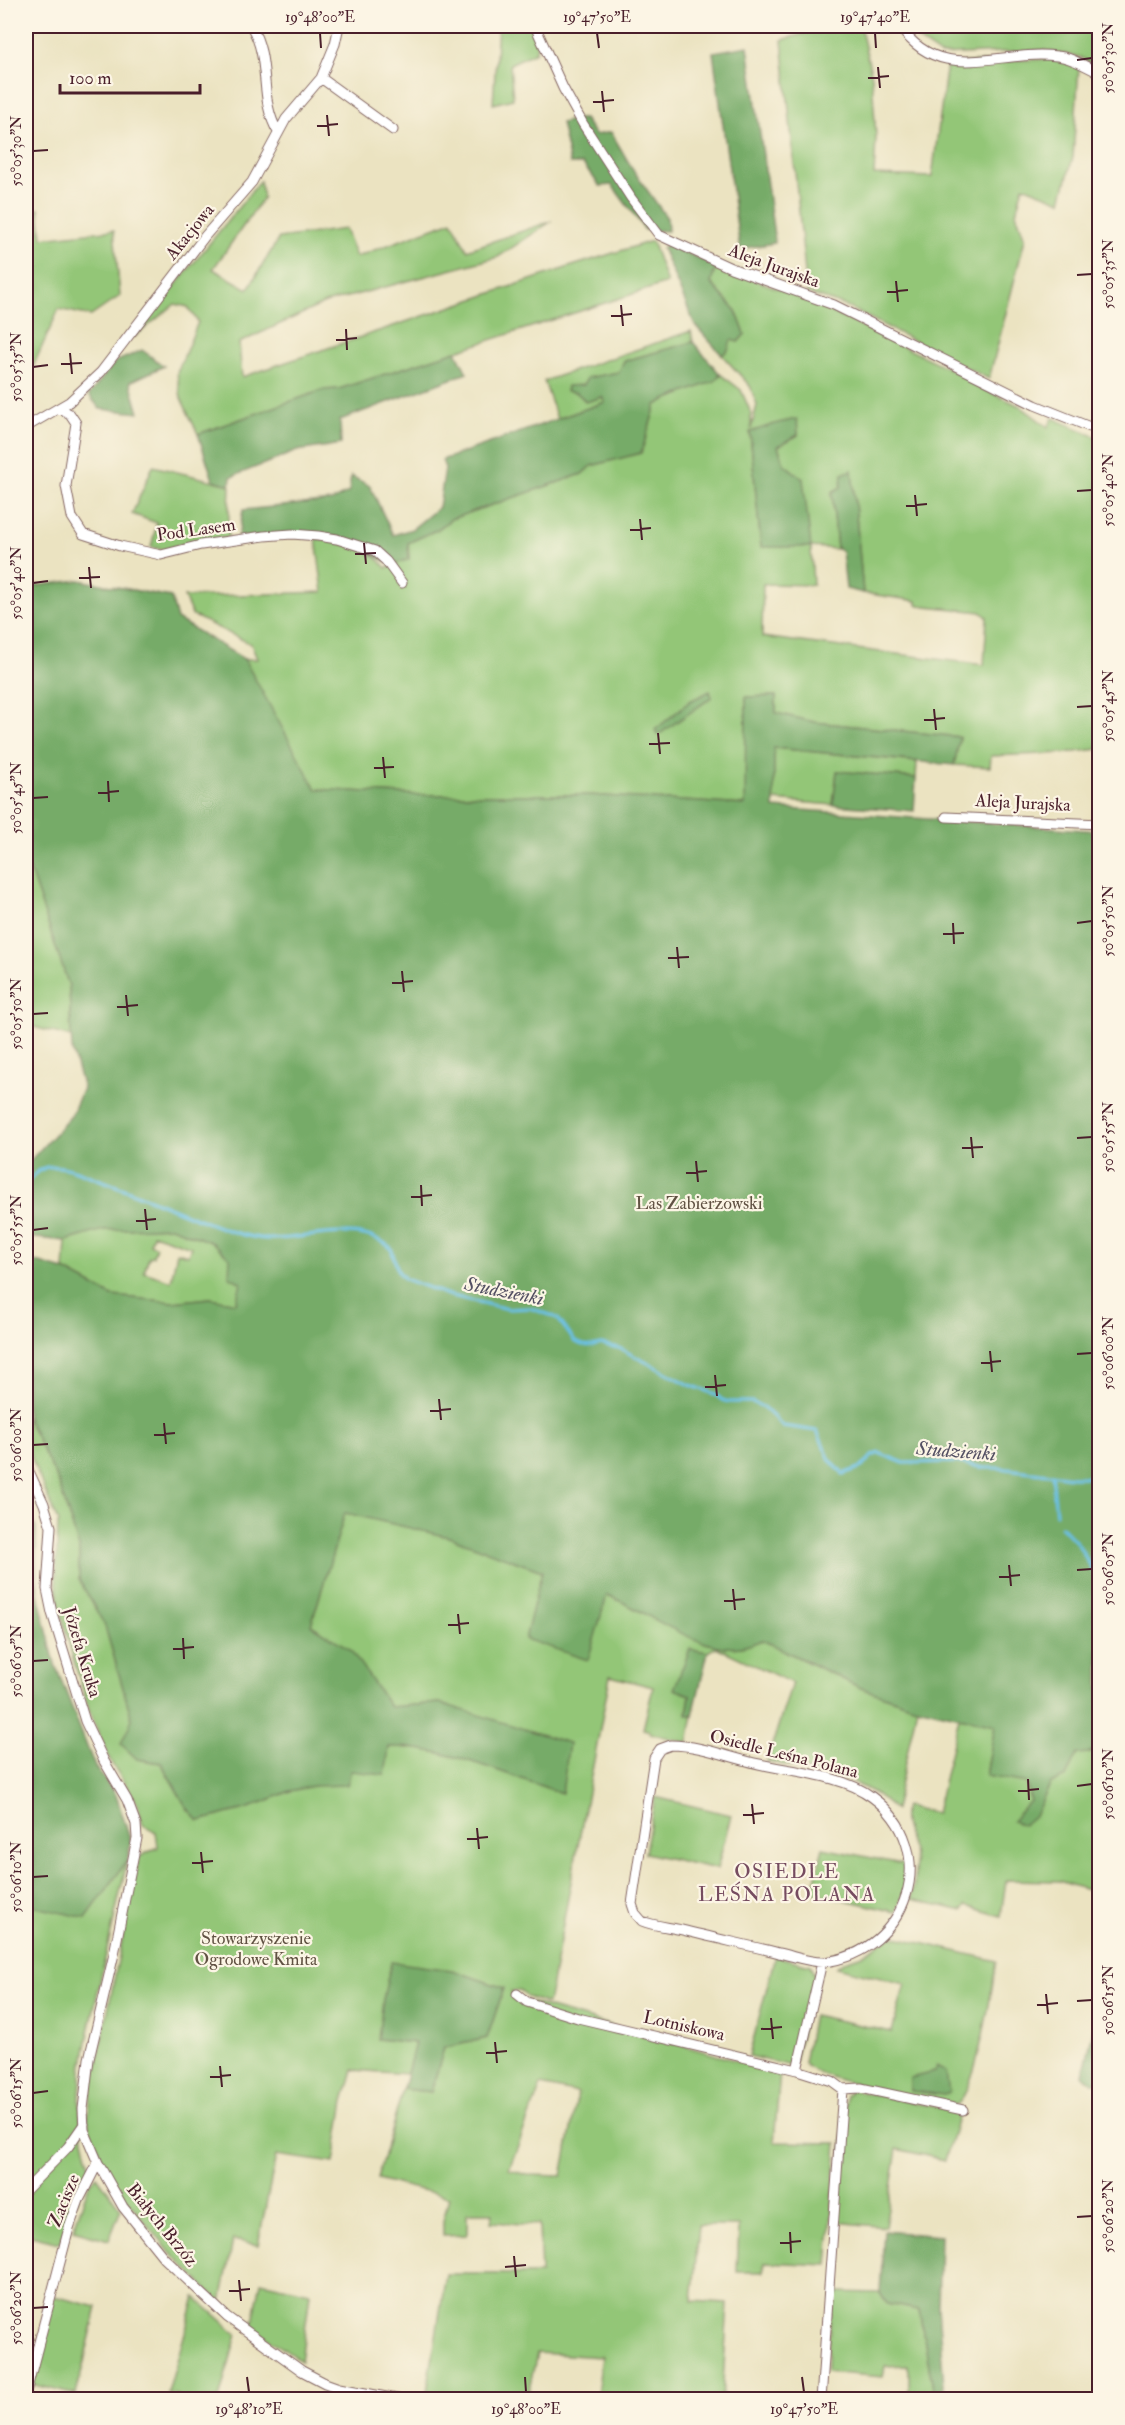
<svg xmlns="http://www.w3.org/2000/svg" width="1125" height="2425" font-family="'IM FELL Double Pica',serif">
	<rect width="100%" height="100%" fill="#fcf5e5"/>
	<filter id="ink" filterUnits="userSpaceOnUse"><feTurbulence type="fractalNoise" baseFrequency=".0167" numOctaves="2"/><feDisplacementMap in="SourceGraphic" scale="12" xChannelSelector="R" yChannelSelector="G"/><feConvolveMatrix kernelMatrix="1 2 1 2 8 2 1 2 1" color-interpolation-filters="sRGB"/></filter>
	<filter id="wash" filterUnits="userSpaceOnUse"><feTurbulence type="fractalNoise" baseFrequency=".008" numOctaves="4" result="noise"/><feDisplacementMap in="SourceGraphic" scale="24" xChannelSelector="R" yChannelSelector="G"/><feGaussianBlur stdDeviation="1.35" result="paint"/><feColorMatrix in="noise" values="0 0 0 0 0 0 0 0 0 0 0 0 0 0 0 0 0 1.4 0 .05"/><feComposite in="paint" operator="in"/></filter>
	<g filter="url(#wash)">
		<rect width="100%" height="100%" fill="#ebe3c1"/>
		<path fill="#93c677" stroke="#6e7251" stroke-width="1.5" fill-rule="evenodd" d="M498,26H532L537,36L536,52L510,64L513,99L493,104Z
			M830,26H859L861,29L872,77L876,138L874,175L932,177L947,63L1051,59L1079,66L1073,157L1061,201L1023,186L1016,213L1025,239L989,379L846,306L807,293L782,40Z
			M906,26H1099V68L1080,57L1043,50L940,55L910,34Z
			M260,181L263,198L213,269L248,289L279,238L345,229L356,257L452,221L467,250L552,221L498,257L325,303L239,343L242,377L569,267L652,241L667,283L339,389L323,390L198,434L181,398L177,373L198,322L188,307L175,304L133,338Z
			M39,209L42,238L114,230L120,296L91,316L59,309L26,382V210Z
			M716,266L796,295L973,380L979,387L1020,406L1048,427L1053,418L1099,438V749L1067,753L991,756L990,767L954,765L960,737L814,722L776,713V696L746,697V805L589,795H418L315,789L244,659H257L251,644L192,615L184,597L323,592L316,538C342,544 370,546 386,568L409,559L408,543L438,529L451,519L582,474L591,466L641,453L656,405L665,400L715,381L720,374L741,390L751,413V429L757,405L750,386L722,355L728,350L729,342L731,339L738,342L745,334L736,311L711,283ZM797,420L798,435L778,446L784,464L803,479L761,547L750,433ZM852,471L863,593L917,601V605L981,612L987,617L984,665L762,637L763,584L813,585L811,547L837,549L832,492L841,488ZM711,698L658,735L690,701Z
			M691,331L693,342L624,361L619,372L588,378L577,393L586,402L603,397L605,402L557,419L544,381Z
			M153,466L230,485L228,538L191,542L164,550L151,547L157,523L132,514Z
			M774,748L917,762L916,778L837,771L833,805L773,800Z
			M26,859L69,986L71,1037L26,1025Z
			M171,1227L213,1243L230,1258L242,1283L236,1303L210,1298L173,1302L112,1296L64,1270L66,1241L103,1230ZM153,1234L191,1247L188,1255L177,1252L171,1281L144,1272L149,1257L153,1256L156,1247L150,1244Z
			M26,1416L58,1481L79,1547V1579L105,1626L132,1719L137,1759L161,1763L187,1808L199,1821L249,1808L290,1791L313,1786L351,1770L384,1775L389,1747C440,1745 511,1776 561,1793L440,1703L390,1707L350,1650L311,1625L345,1512L449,1537L542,1571L526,1639L607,1595C645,1610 699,1652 740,1647C748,1646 755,1642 762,1640L861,1688L917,1707L895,1810L876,1794L853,1782L767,1761L792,1683L716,1647L708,1652L690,1649L675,1688L690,1695L687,1714L693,1715L688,1743L650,1733V1731L643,1729L653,1687L610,1676L548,2004L527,1997L520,1990L511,1991L518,1999L780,2073L774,2142L837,2143L828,2265L765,2262L763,2272H737L739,2226H699L692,2301L728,2303L722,2399H610L597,2394L602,2357L537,2353L527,2399L431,2400L426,2398L446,2274H541L539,2225L491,2222L493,2213H467V2235L443,2236V2221L449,2197L377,2179L403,2089L431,2092L444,2048L487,2038L504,1988L452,1970L378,2039L415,2043L407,2074L353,2070L344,2101L334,2163L276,2155L258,2245L233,2240L221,2302L173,2256L111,2180L89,2127L88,2118L91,2094L139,1857L158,1847L156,1832L143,1825L137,1802L112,1764L91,1716L73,1658L59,1606L56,1578L58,1522L26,1445ZM541,2085L578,2093L562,2176L526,2175L509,2169Z
			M959,1717L995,1725L986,1776L1027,1782L1030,1801L1035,1815L1051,1783L1066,1777L1077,1753L1099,1752L1100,1883L1097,1893L1059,1881L1006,1880L1001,1916L966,1906L963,1911L911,1899C914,1885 917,1871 914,1856C910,1836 900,1827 905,1806L936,1813Z
			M655,1797L731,1815L717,1869L645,1853Z
			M823,1848L907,1865L905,1890L896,1912L812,1892Z
			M127,1861C118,1903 108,1944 99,1986C86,2048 67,2108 92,2170L74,2205L60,2243L26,2235V1910L27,1904L86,1918Z
			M892,1936L997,1961C990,1995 979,2079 958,2104L950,2105C926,2100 812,2079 804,2063L813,2015L892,2032L905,1984L836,1967L845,1961L862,1955Z
			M775,1956L810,1965L815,1976L794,2064L791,2066L749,2056Z
			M852,2090L955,2111L958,2118L945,2160L897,2149L885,2227L837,2222L846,2095Z
			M97,2176L121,2209L109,2240L73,2230L90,2182Z
			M261,2282L310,2293L301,2361L252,2327Z
			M833,2292L880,2293L887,2304L919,2310L934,2394H909V2365L885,2366L883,2377L826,2372Z
			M54,2296L97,2307L76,2395L31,2384Z
			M195,2297L237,2334L219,2399H191L168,2393Z"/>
		<path fill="#76ab68" stroke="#60654a" stroke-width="1.5" d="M748,46L775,243L740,249L713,52Z
			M575,119H584L595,135L611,132L633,170L667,218L668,231L645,230L612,185L600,186L583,164H570L561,123Z
			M667,244L716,266L711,283L736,311L745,334L738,342L731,340L728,350L722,355L695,325L662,248Z
			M693,342L720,374L715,381L665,400L656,405L641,453L591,466L582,474L451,519L438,529L408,543L409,559L393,565L339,537H238L243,510L332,501L349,492L351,476L370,486L393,535L412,529L439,507L445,468L442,460L605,402L602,397L587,402L577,393L566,391L567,386L584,385L587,378L619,372L624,361Z
			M142,350L164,366L130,382L139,413L100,409L89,395L115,362Z
			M456,351L467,373L340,420L341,444L297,451L231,477L230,485L213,480L198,434L323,390L339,389Z
			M797,419L798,435L778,446L784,464L803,479L811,547H761L750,432L778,423Z
			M852,470L863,593L846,589L842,551L837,549L832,492L841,487L842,474Z
			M79,580L171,597L177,619L244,659L316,789L418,795H589L745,805L746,697L776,696V713L814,722L960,737L954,765L774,748V808L1099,831V1752L1077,1754L1066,1777L1051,1783L1035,1815L1023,1825L1012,1821L1030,1801L1027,1783L986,1776L995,1725L913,1706L861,1688L763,1640C755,1642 748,1646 740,1647C699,1653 645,1610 607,1595L588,1660L525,1639L542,1571L449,1537L345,1513L311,1625L350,1649L390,1707L440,1703L569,1743L562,1793C512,1777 440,1745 389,1747L385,1775L351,1771L347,1785L313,1786L290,1791L249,1808L199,1821L187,1808L161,1763L137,1759L121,1744L132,1719L105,1626L79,1579V1547L58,1481L26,1416V1259L64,1270L112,1296L173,1302L210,1298L236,1303L241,1283L229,1276L230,1258L213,1243L171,1227L103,1230L66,1241L26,1237V1165L71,1116L83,1088L72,1051L69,986L26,859V587Z
			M710,691L712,697L658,735L655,730L690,701Z
			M837,771L916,778L914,811L833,805Z
			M26,1501L36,1528V1568L38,1594L55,1664L95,1767L116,1795L131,1842L127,1861L86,1918L27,1905L26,1910Z
			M690,1649L708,1652L693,1715H687L690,1695L674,1689Z
			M391,1962L452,1970L504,1988L487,2038L444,2048L431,2092L403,2089L415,2043L378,2039L383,2000Z
			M1099,2005V2082L1093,2083L1083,2075Z
			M936,2066L946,2071L949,2093L944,2095L910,2091V2078L934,2072Z
			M884,2231L940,2236L938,2307L945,2399H909V2394H934L919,2310L887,2304L880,2293Z"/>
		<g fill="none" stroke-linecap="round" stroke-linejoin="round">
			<path stroke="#6ac1e7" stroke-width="3" d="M26,1184C32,1178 38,1169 47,1167C63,1164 81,1173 95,1178C131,1191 166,1206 201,1220C224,1229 243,1237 267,1239C306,1241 358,1219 391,1248L398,1271L405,1279L448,1295L508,1309L530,1308L553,1316L559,1320L575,1342L583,1345L592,1346L601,1344L619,1348L690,1385L715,1394L722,1400L729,1402H752L763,1407L783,1426L817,1431L830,1460L843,1474L862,1467L872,1456L879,1453L904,1463L957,1462L984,1468H999L1073,1477H1100
				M1052,1474L1056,1514
				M1061,1526L1078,1544L1100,1583"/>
		</g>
	</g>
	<g filter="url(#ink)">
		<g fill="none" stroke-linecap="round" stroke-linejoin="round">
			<g stroke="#826460" stroke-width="11">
				<path id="minor" d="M251,26C272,61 258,99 278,132
					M535,26L563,88L583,124L631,198L659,235L731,268L834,305L1035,405L1100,431
					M899,26C942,86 996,49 1057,56C1072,57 1086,67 1100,73
					M321,78L393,130
					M59,408L70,414L76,423L66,486L72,517L83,534L120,546L161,555L201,545L264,536L292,534L318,536L337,539L375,551L386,561L402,583
					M26,427L69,402L101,372L205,236L252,182L286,119L321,78L335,44L339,26
					M946,817L1100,824
					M26,1465L44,1504L51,1527L47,1589L52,1613L85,1721L104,1761L127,1800L136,1824L137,1838L114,1954L89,2059L83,2109L84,2130L98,2163L123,2207L164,2258L227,2317L302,2371L325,2383L339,2388L402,2400
					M671,1745C700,1745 731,1758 759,1764C795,1772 843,1775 872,1797C943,1849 908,1952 824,1962C811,1963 793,1956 779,1953C747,1945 714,1938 682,1930C669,1927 654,1926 642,1921L635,1913L632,1904L654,1758L660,1749Z
					M517,1994L527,2002L578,2018L797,2070L832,2081L843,2089L821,2400
					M797,2070L822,1962
					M843,2089L861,2088L963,2110
					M26,2190L68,2147L84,2124
					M26,2392L69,2228L79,2200L98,2163"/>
			</g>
			<use href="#minor" stroke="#fff" stroke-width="9"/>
		</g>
	</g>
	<path fill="none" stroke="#4a1f2b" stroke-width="2" d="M320,33L321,48M597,33L599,48M875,33L876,48M1077,60L1092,58M878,67L880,88M868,78L889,76M602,91L604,112M593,102L614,100M327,115L329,136M317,126L338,124M33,151L48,150M1077,275L1092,274M896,281L898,302M887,292L908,290M621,305L623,326M611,316L632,314M346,329L347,350M336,340L357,338M70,353L72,374M61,364L82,363M33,367L48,365M1077,491L1092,490M915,495L917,516M906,506L927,504M640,519L642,540M630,530L651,528M364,543L366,564M355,554L376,553M89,567L91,588M79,578L100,577M33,583L48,581M1077,707L1092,706M934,709L936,730M924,720L945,718M658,733L660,754M649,744L670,743M383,757L385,778M374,768L394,767M108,781L109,802M98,793L119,791M33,798L48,797M953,923L954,944M1077,923L1092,921M943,934L964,933M677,947L679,968M668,958L689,957M402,971L404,992M392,983L413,981M126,995L128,1016M117,1007L138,1005M33,1014L48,1013M971,1137L973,1158M1077,1138L1092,1137M962,1148L983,1147M696,1161L698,1182M686,1173L707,1171M421,1185L422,1206M411,1197L432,1195M145,1209L147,1230M136,1221L156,1219M33,1230L48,1228M990,1351L992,1372M1077,1354L1092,1353M981,1363L1001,1361M715,1375L717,1396M705,1387L726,1385M439,1399L441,1420M430,1411L451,1409M164,1423L166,1444M154,1435L175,1433M33,1445L48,1444M1009,1565L1011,1586M1077,1570L1092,1569M999,1577L1020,1575M733,1589L735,1610M724,1601L745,1599M458,1614L460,1634M448,1625L469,1623M183,1638L184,1659M173,1649L194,1647M33,1661L48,1660M1028,1779L1029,1800M1077,1786L1092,1784M1018,1791L1039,1789M752,1804L754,1824M743,1815L764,1813M477,1828L479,1849M467,1839L488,1837M201,1852L203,1873M192,1863L213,1861M33,1877L48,1876M1046,1994L1048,2014M1077,2001L1092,2000M1037,2005L1058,2003M771,2018L773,2039M761,2029L782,2027M495,2042L497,2063M486,2053L507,2051M220,2066L222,2087M210,2077L231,2075M33,2093L48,2091M1077,2217L1092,2216M790,2232L791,2253M780,2243L801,2241M514,2256L516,2277M505,2267L526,2265M239,2280L241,2301M229,2291L250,2289M33,2308L48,2307M247,2377L249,2392M525,2377L526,2392M802,2377L804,2392"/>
	<g text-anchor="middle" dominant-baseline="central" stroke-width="4.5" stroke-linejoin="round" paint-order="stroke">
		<g font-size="18" fill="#4a1f2b" stroke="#fcf5e5">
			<text transform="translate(190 232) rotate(-51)">Akacjowa</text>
			<text transform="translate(774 266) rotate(20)">Aleja Jurajska</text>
			<text transform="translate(196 530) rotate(-8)">Pod Lasem</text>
			<text transform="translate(1023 803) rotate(3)">Aleja Jurajska</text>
			<text transform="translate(82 1652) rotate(73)">Józefa Kruka</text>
			<text transform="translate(784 1754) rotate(14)">Osiedle Leśna Polana</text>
			<text transform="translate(684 2026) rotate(13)">Lotniskowa</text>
			<text transform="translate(64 2201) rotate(-68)">Zacisze</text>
			<text transform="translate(162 2225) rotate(51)">Białych Brzóz</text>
		</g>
		<g font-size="18" fill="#605142" stroke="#fcf5e5">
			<text x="699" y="1203">Las Zabierzowski</text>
			<text x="256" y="1938">Stowarzyszenie<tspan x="256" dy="21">Ogrodowe Kmita</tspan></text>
		</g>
		<g font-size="20" font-style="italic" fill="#545063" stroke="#fcf5e5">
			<text transform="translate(504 1291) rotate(11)">Studzienki</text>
			<text transform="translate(956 1451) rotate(4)">Studzienki</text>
		</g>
		<g font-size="20" letter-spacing="1.5" fill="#764c60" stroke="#fcf5e5">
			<text x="787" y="1871">OSIEDLE<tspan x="787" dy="23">LEŚNA POLANA</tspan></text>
		</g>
	</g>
	<rect width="1125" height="2425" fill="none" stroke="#fcf5e5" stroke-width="66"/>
	<path d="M60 84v9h140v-9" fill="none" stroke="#4a1f2b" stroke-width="3"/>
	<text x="69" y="84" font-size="18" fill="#4a1f2b" stroke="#fcf5e5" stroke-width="4.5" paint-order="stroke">100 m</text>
	<rect x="33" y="33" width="1059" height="2359" fill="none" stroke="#4a1f2b" stroke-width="2"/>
	<g font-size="15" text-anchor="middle" fill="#4a1f2b">
		<text x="320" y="22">19°48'00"E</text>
		<text x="597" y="22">19°47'50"E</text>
		<text x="875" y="22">19°47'40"E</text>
		<text transform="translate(1108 58) rotate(-90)" y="5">50°05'30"N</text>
		<text transform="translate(16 151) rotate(-90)" y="5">50°05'30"N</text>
		<text transform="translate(1108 274) rotate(-90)" y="5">50°05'35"N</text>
		<text transform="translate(16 367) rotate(-90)" y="5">50°05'35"N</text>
		<text transform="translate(1108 490) rotate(-90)" y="5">50°05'40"N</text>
		<text transform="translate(16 583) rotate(-90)" y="5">50°05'40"N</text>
		<text transform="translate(1108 706) rotate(-90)" y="5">50°05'45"N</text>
		<text transform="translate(16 798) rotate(-90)" y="5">50°05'45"N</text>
		<text transform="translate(1108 921) rotate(-90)" y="5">50°05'50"N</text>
		<text transform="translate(16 1014) rotate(-90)" y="5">50°05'50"N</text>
		<text transform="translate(1108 1137) rotate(-90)" y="5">50°05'55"N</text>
		<text transform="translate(16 1230) rotate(-90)" y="5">50°05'55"N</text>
		<text transform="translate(1108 1353) rotate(-90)" y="5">50°06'00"N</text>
		<text transform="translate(16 1445) rotate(-90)" y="5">50°06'00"N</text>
		<text transform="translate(1108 1569) rotate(-90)" y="5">50°06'05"N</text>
		<text transform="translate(16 1661) rotate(-90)" y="5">50°06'05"N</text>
		<text transform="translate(1108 1784) rotate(-90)" y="5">50°06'10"N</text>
		<text transform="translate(16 1877) rotate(-90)" y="5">50°06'10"N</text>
		<text transform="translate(1108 2000) rotate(-90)" y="5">50°06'15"N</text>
		<text transform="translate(16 2093) rotate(-90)" y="5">50°06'15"N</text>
		<text transform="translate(1108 2216) rotate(-90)" y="5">50°06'20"N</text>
		<text transform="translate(16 2308) rotate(-90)" y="5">50°06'20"N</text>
		<text x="249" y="2414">19°48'10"E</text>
		<text x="526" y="2414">19°48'00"E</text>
		<text x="804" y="2414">19°47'50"E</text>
	</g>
</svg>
